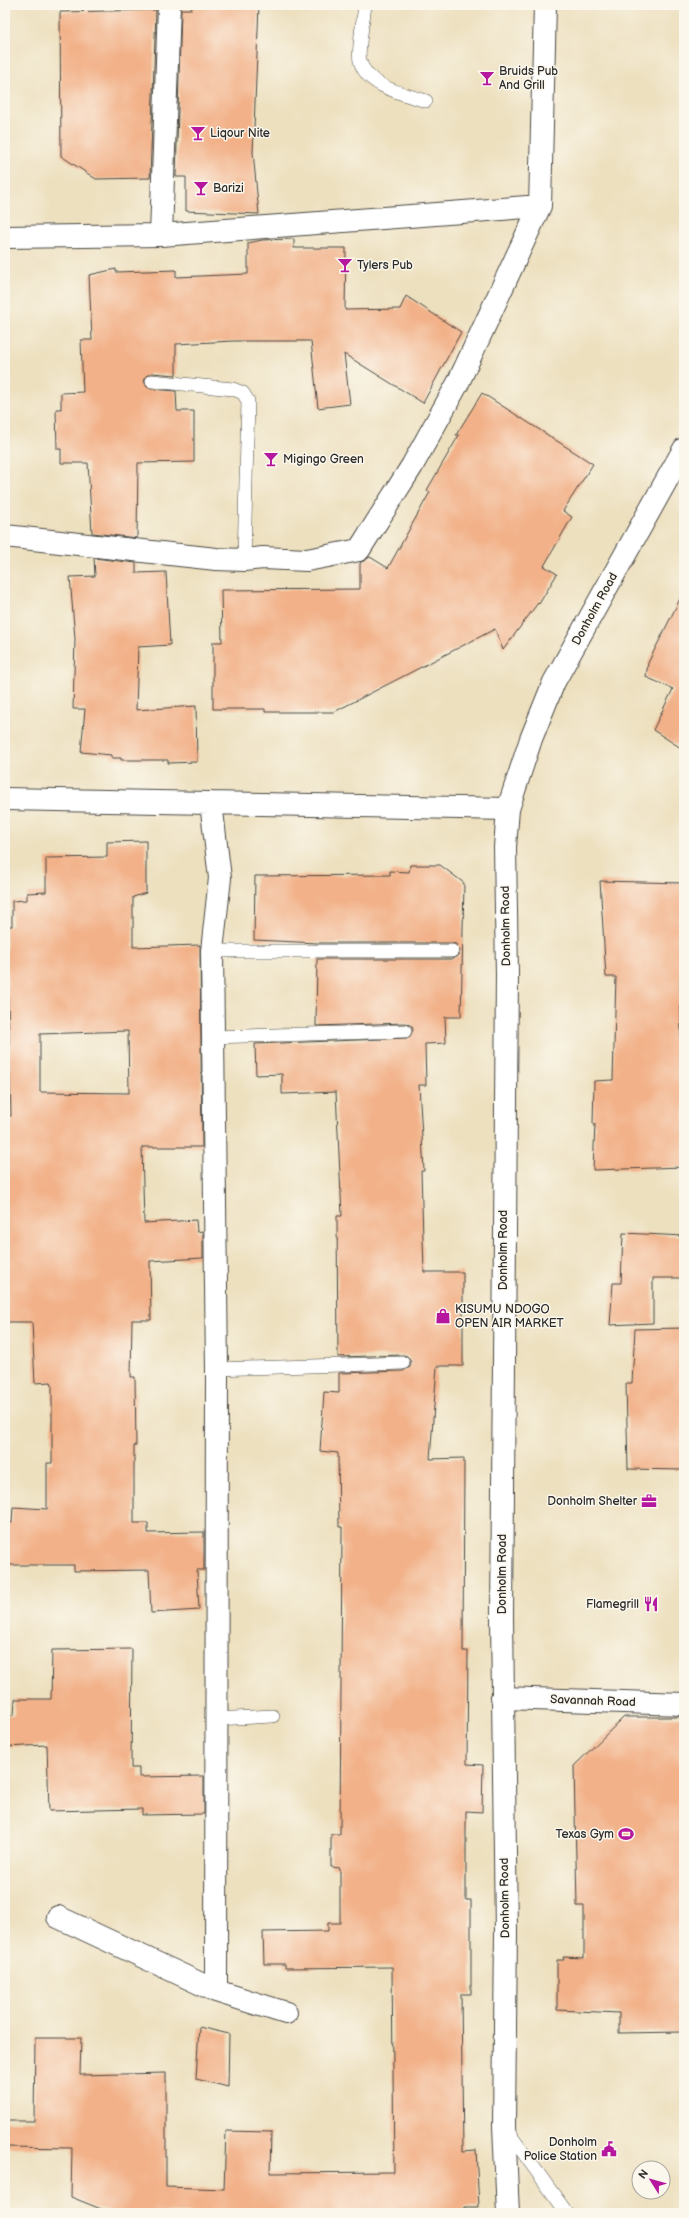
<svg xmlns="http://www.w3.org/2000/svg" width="689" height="2218" font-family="'Balsamiq Sans',sans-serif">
	<rect width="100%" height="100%" fill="#fbf7ec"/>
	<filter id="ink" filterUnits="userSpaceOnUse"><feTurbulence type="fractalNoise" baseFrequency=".025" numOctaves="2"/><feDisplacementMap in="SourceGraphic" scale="8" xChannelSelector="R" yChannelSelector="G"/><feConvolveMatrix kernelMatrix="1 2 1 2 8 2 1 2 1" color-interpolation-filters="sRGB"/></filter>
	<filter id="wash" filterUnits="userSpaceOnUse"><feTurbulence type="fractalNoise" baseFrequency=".012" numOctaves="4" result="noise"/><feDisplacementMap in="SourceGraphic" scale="16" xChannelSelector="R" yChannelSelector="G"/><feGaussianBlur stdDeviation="0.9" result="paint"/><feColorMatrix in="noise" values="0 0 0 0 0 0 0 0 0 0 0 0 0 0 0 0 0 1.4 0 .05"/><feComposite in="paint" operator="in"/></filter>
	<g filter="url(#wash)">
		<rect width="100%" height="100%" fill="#ede0bf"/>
		<g id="blocks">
			<path fill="#f2b188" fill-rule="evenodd" d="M192,5H259L253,152L259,214L186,211V177H176L181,9H192Z
				M156,10L150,178L96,179L61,156L60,12Z
				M294,239V248H346L345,310L400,309L406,296L461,332L423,403L344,354L350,404L318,408L311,341H233L176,344V375L152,373L146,376L144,381L147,387L151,389L176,391L177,411H194V462L138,463L137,538L92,533L88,463H61V449H57L56,409H61V393L83,392L81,340H92L89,275L116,269V272L176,270V277L248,274V243L262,240Z
				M482,393L593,464L563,511L572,517L544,566L557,574L539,604L538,603L503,650L495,629L334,712H265V709H213V642H222L221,590L360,589V563L370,557L388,568L430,492L427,490L459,435H456Z
				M94,558L136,563V573L166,572L170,645L138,647L136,710L196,706L197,762L168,763V760H121V758H111V755L81,752L85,709H73L75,639L70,577L95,576Z
				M684,591V750L653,730L673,689L646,677L648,663Z
				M146,841V893L133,897V947L200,945L202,1147H142L144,1223L196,1220L197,1232L203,1231V1258L150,1261L151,1320H132L131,1377H135L136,1446H134V1523H148V1533L204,1532V1570H197L199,1610L151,1613L149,1570L74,1571V1565H5V1523H12L13,1507L47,1509V1463H52V1385L51,1382L35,1383L32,1322H7L5,1116H11L6,926H12V901L27,900V893L46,892V858L107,857V842ZM128,1031L129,1093L40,1092V1034Z
				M410,865H440L464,883L461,1017H445L446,1043L425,1044L426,1085H419L424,1171H421L424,1272H463V1366H437L430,1459L464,1458L463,1651H468L467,1764L483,1765L482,1812L466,1811V1900H471V1994H461L463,2151L476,2150L479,2207H465V2213H111L71,2197L72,2148L5,2147V2121H34L35,2038H81L80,2075L166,2073V2187L224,2189L226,2131L271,2132L270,2173L394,2172L392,1967L285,1968V1964H264L263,1932L328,1931V1923H340V1868L331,1867V1834H340L342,1527H339L338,1453L320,1451L324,1392L339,1393V1373L403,1371L410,1367L411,1362L407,1356L403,1355L338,1357L337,1216H342L336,1092L282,1094V1074L256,1075L255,1044L409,1038L413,1030L412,1026L405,1023L316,1026L317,959H452L459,955L460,951L456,944L452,943H318L254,940L255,876L390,875V871L409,872Z
				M600,881L684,883V980H680L682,1079H684V1167L593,1170L595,1124H593L594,1081L613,1080L616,977H606Z
				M623,1233L684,1236V1278H653V1323L610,1325L613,1283H621Z
				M684,1328V1470L628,1469L626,1383H632L635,1329Z
				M132,1649L131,1768H139V1777L204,1776V1814L142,1815V1809L49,1811L47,1745L5,1747V1715H14L15,1699H51L52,1650Z
				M624,1717H684V2032L619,2033V2013L557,2010V1960H564L563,1957L584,1958V1906H577L574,1766Z
				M199,2027L229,2034L228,2087L196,2079Z"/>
		</g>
	</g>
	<g filter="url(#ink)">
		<use href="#blocks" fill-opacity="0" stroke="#484641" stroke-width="1"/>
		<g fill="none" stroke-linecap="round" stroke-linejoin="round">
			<g stroke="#484641" stroke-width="14">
				<path id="service" d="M365,5C364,16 357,52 360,61C367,87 404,94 426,101
					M152,381L233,389L243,393L248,401L244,560
					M212,951H452
					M213,1037L405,1031
					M217,1369L403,1363
					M216,1719L273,1716
					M506,2129L567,2213"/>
			</g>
			<g stroke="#484641" stroke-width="24">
				<path id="minor" d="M161,235L169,5
					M5,237L161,235L540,206
					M5,536L216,559L244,560L263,558L307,560L359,550L412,466L458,383L540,206L545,5
					M5,799L508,809
					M211,803L220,878L212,951L217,1369L216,1991
					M502,1698L684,1704
					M58,1917L216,1991L286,2013"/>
			</g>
			<g stroke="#484641" stroke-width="24">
				<path id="secondary" d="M508,2213L504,2126L506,1932L502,1618L507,975L505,847L508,809L531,739L554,682L684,449"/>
			</g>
			<use href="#service" stroke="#fff" stroke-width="13"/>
			<use href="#minor" stroke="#fff" stroke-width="22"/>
			<use href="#secondary" stroke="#fff" stroke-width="22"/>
		</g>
	</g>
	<defs>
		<g id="bar-bare" transform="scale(1.2)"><path d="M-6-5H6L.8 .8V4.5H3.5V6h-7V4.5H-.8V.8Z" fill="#b5179e" stroke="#fbf7ec" stroke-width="2.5" paint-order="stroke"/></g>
		<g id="shop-bare" transform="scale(1.2)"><path d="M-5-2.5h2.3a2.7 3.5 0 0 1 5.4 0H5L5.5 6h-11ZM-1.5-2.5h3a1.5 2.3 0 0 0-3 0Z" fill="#b5179e" stroke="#fbf7ec" stroke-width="2.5" paint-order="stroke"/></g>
		<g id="office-bare" transform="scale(1.2)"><path d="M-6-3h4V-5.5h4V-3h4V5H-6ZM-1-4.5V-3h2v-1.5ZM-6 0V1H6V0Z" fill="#b5179e" stroke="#fbf7ec" stroke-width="2.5" paint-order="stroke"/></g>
		<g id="restaurant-bare" transform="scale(1.2)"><path d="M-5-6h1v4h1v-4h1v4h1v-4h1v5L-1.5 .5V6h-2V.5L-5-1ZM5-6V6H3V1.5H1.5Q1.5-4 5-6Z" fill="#b5179e" stroke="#fbf7ec" stroke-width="2.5" paint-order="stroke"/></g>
		<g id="stadium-bare" transform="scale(1.2)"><path d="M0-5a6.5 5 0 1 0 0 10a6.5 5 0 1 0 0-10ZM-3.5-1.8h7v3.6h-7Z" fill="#b5179e" stroke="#fbf7ec" stroke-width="2.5" paint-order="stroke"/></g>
		<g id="civic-bare" transform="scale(1.2)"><path d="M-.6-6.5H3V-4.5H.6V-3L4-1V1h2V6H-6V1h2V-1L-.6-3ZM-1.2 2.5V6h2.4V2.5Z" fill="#b5179e" stroke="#fbf7ec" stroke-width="2.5" paint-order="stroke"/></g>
	</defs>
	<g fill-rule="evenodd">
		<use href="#bar-bare" x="487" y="78"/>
		<use href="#bar-bare" x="198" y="133"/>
		<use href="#bar-bare" x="201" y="188"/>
		<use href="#bar-bare" x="345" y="265"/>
		<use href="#bar-bare" x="271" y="459"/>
		<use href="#shop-bare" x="443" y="1316"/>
		<use href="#office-bare" x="649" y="1501"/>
		<use href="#restaurant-bare" x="651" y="1604"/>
		<use href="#stadium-bare" x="626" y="1834"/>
		<use href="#civic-bare" x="609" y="2149"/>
	</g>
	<g text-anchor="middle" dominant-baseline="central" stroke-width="3" stroke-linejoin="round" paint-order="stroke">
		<g font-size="12" fill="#2b2b2b" stroke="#fbf7ec" text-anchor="start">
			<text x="499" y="71">Bruids Pub<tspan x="499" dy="14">And Grill</tspan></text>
			<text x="210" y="133">Liqour Nite</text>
			<text x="213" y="188">Barizi</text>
			<text x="357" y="265">Tylers Pub</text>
			<text x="283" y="459">Migingo Green</text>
			<text x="455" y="1309">KISUMU NDOGO<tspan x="455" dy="14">OPEN AIR MARKET</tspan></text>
			<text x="637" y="1501" text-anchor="end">Donholm Shelter</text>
			<text x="639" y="1604" text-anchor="end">Flamegrill</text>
			<text x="614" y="1834" text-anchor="end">Texas Gym</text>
			<text x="597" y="2142" text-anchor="end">Donholm<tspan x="597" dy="14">Police Station</tspan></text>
		</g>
		<g font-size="12" fill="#2b2b2b" stroke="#fbf7ec">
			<text transform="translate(595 609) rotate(-61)">Donholm Road</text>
			<text transform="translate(506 926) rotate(-91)">Donholm Road</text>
			<text transform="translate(503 1250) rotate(-90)">Donholm Road</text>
			<text transform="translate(502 1574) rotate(-90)">Donholm Road</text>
			<text transform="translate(593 1701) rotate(2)">Savannah Road</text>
			<text transform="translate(505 1898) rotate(-91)">Donholm Road</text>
		</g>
	</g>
	<rect width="689" height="2218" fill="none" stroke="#fbf7ec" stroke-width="20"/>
	<g transform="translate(651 2180) rotate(307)"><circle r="19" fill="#fbf7ec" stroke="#a8a59f"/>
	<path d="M0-3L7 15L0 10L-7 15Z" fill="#b5179e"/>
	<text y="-6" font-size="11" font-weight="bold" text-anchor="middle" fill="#2b2b2b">N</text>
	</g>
</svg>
